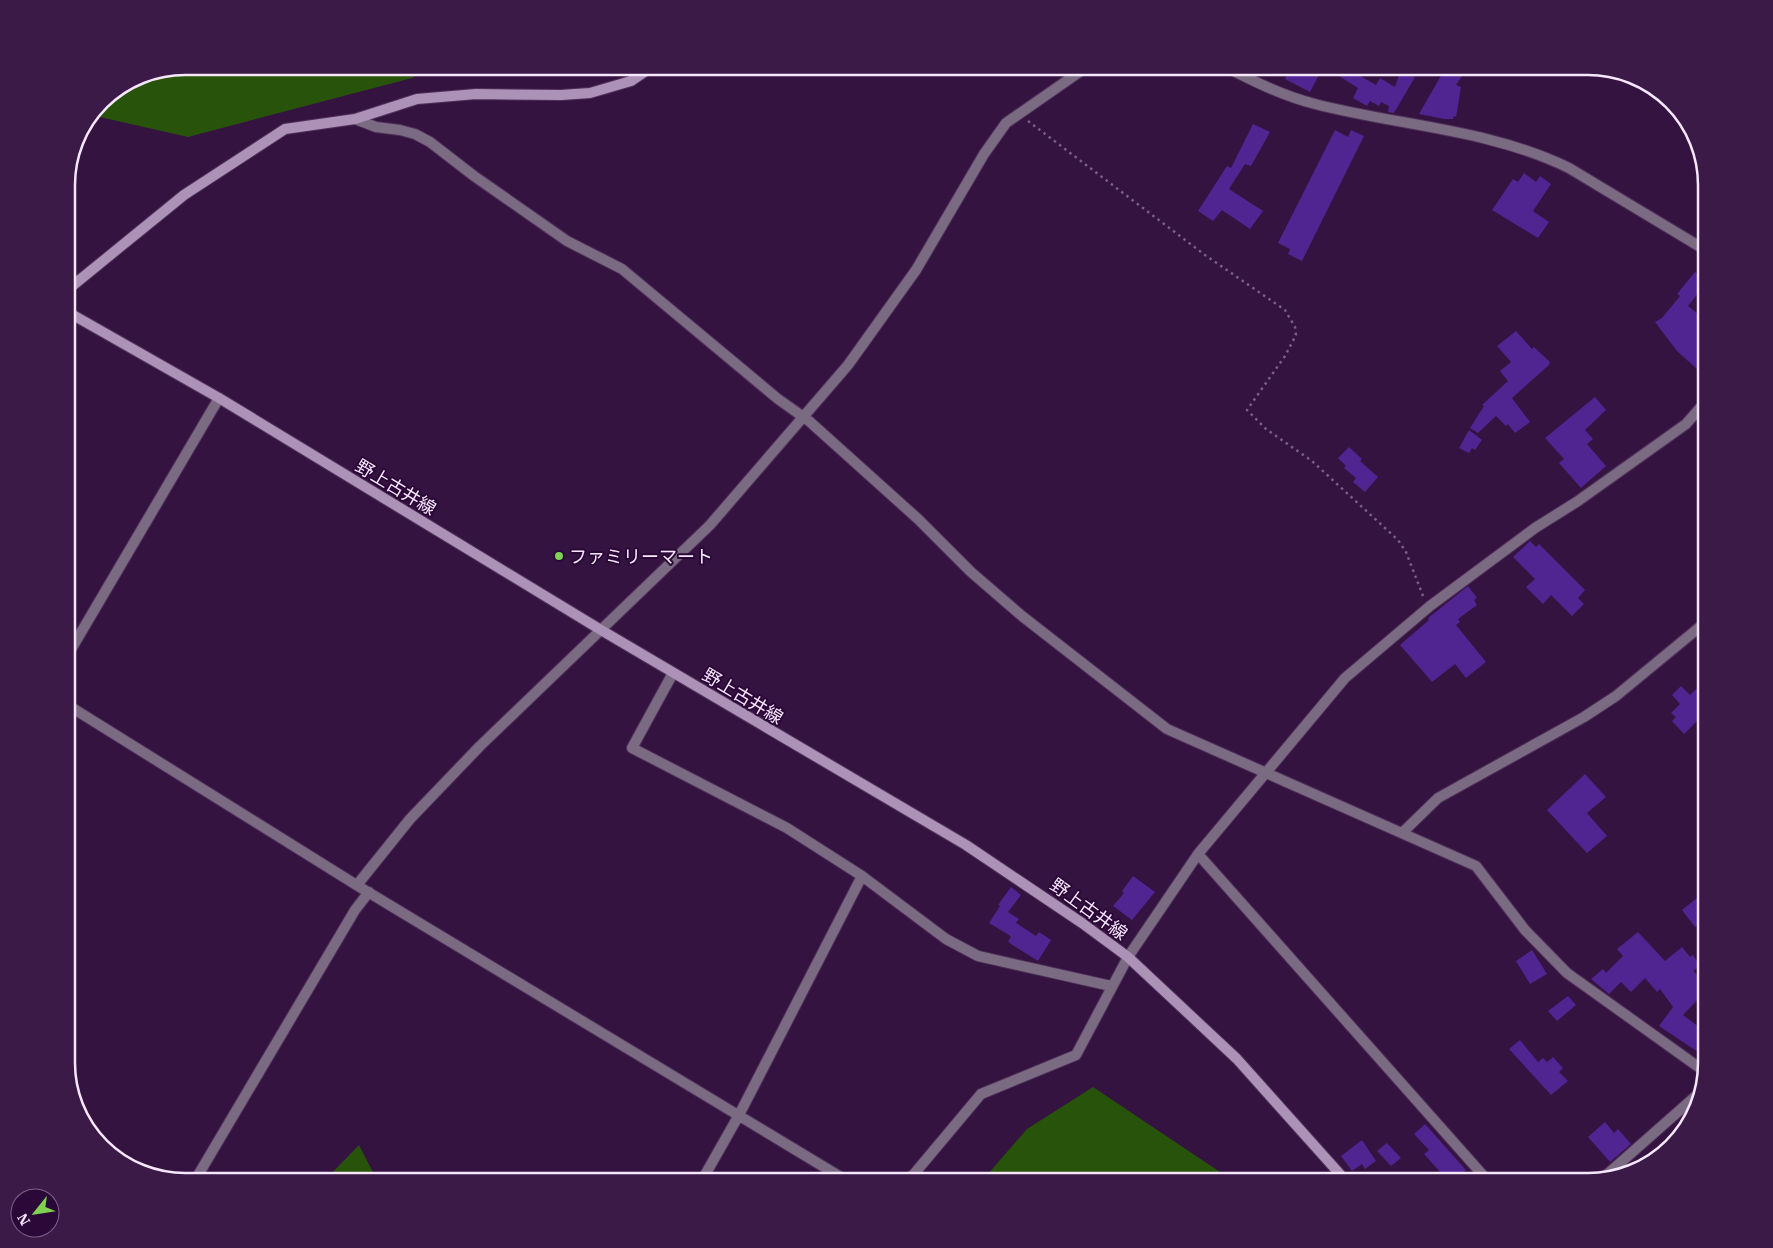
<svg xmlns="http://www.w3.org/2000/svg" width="1773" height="1248" font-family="'IBM Plex Serif','Noto Sans JP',serif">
	<rect width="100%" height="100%" fill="#351341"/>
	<path fill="#28530a" d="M185,66H434L412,78L188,137L91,115L101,101L140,75Z
		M66,1006L70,1082L66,1071Z
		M1093,1087L1235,1182H981L1027,1129Z
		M359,1145L378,1182H323L325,1180Z"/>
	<path fill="#502491" d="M1291,66H1307L1320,73L1310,92L1285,79Z
		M1334,66H1343L1376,85L1380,78L1395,87L1400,72L1415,77L1394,113L1388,112L1389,106L1381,102L1379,106L1370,101L1367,106L1353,98L1358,88L1331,71Z
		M1446,67L1462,76L1456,85L1461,87L1456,117L1454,116L1453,119H1444L1419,114Z
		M1253,124L1270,132L1251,166L1245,164L1229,189L1263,211L1250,229L1222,210L1213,221L1198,211L1227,166L1231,168Z
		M1335,130L1348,137L1351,130L1364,136L1302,261L1288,254L1290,249L1278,243Z
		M1524,173L1536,182L1540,176L1551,184L1533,211L1549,222L1538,238L1492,210L1513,179L1518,182Z
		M1695,272L1707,282L1688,306L1707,321V378L1677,351L1655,322L1662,318L1680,296L1677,294Z
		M1516,331L1532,349L1534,347L1550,362L1549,365L1512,398L1530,422L1515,433L1508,424L1506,426L1496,416L1478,433L1470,428L1484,406L1482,405L1508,381L1500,371L1511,362L1497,346Z
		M1595,397L1606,410L1585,430L1593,439L1587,444L1606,466L1581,488L1559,463L1564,459L1545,438Z
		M1469,430L1482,440L1475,450L1472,448L1469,453L1459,448Z
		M1349,447L1362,459L1360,461L1378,477L1365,492L1353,482L1356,478L1344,468L1346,466L1338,458Z
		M1530,541L1536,547L1539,544L1585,590L1578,598L1584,604L1572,616L1551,595L1543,604L1526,587L1535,579L1513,557Z
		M1468,586L1477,598L1474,600L1477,605L1458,619L1460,622L1456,625L1486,662L1466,678L1455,664L1432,682L1400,645L1429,620L1428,618Z
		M1707,679V717L1701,722L1698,720L1684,734L1672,721L1676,717L1671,713L1680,704L1672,695L1681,686L1690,695Z
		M1585,774L1606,797L1587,813L1607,836L1587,853L1547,810Z
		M1133,876L1155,892L1132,920L1113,906L1124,893L1122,891Z
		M1011,887L1021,895L1008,912L1019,919L1016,923L1036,936L1039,932L1051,940L1038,961L1011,944L1008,941L1011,937L1009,935L989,923L1000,906L998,905Z
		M1707,890V918L1695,927L1682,910Z
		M1638,932L1665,961L1682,947L1690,957L1693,955L1700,966L1693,971L1707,983V990L1683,1015L1707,1033V1058L1659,1026L1673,1007L1660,989L1657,992L1645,978L1631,992L1621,982L1609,994L1591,979L1603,969L1606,973L1623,956L1617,949Z
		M1532,950L1547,974L1530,984L1516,961Z
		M1568,996L1576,1005L1557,1021L1548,1011Z
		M1520,1040L1538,1062L1543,1058L1547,1062L1553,1057L1563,1068L1559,1072L1568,1081L1551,1095L1509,1049Z
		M1605,1122L1614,1133L1618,1129L1631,1144L1610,1162L1588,1137Z
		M1425,1124L1466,1170L1452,1182H1449L1424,1154L1429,1150L1414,1134Z
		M1362,1140L1376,1161L1365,1169L1362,1164L1352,1171L1341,1156Z
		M1387,1143L1401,1158L1391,1166L1377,1151Z"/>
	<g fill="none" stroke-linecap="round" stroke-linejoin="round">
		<g stroke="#50315b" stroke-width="12">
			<path id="street" d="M1224,66C1253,81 1283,96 1315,104C1400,126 1489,129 1569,168L1707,251
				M355,119L376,127L400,130L415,134L430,142L474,176L567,241L622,269L778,399L809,421L918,519L971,572L1022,616L1167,729L1476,866L1525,930L1567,973L1704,1071
				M66,658L219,398
				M673,673L632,748L787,828L862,876L946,939L978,956L1111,986
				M66,704L358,886L849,1182
				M1402,833L1438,798L1584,717L1616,696L1707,621
				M1198,854L1489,1182
				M357,885L410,819L480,746L710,525L848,365L916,270L984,154L1006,123L1088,66
				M197,1177L355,910L369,892
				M1603,1178L1697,1095
				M701,1182L739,1115L862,876
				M903,1182L914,1174L981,1094L1076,1055L1128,957L1198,854L1345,678L1430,606L1535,528L1578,501L1686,424L1707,400"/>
		</g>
		<g stroke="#50315b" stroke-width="12">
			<path id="secondary" d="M66,291L184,195L285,129L355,119L417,99L476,94L561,95L590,93L631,81L653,66
				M66,311L219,398L601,630L966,845L1082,923L1128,957L1237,1059L1347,1182"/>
		</g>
		<path stroke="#7a5f84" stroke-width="2.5" stroke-dasharray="2.5 4" stroke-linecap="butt" d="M1028,121L1205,255L1285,310L1295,327L1296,335L1285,356L1247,410L1266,429L1312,461L1398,540L1406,552L1423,596"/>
		<use href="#street" stroke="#7b6b82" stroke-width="10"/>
		<use href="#secondary" stroke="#ac92b7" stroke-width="10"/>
	</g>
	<circle fill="#80d051" stroke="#2b0837" stroke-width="2" cx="559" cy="556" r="5"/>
	<g text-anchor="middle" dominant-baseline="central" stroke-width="4" stroke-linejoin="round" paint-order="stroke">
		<g font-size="18" fill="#f7e7fe" stroke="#2b0837">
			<text transform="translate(396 487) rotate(31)">野上古井線</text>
			<text transform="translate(743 696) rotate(31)">野上古井線</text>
			<text transform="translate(1089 909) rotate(36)">野上古井線</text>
		</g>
		<g font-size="18" fill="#f7e7fe" stroke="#2b0837" text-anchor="start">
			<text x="569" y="556">ファミリーマート</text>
		</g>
	</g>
	<path d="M0 0H1773V1248H0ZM185 75H1588A110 110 0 0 1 1698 185V1063A110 110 0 0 1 1588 1173H185A110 110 0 0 1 75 1063V185A110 110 0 0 1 185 75Z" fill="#3b1a47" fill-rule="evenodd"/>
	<path fill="none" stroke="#f7e7fe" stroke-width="2.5" d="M185 75H1588A110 110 0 0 1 1698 185V1063A110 110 0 0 1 1588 1173H185A110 110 0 0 1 75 1063V185A110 110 0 0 1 185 75Z"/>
	<g transform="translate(35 1213) rotate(240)"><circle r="24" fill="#2b0837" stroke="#7d6187"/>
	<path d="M0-4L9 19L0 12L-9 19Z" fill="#80d051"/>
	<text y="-8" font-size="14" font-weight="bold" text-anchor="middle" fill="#f7e7fe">N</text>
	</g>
</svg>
